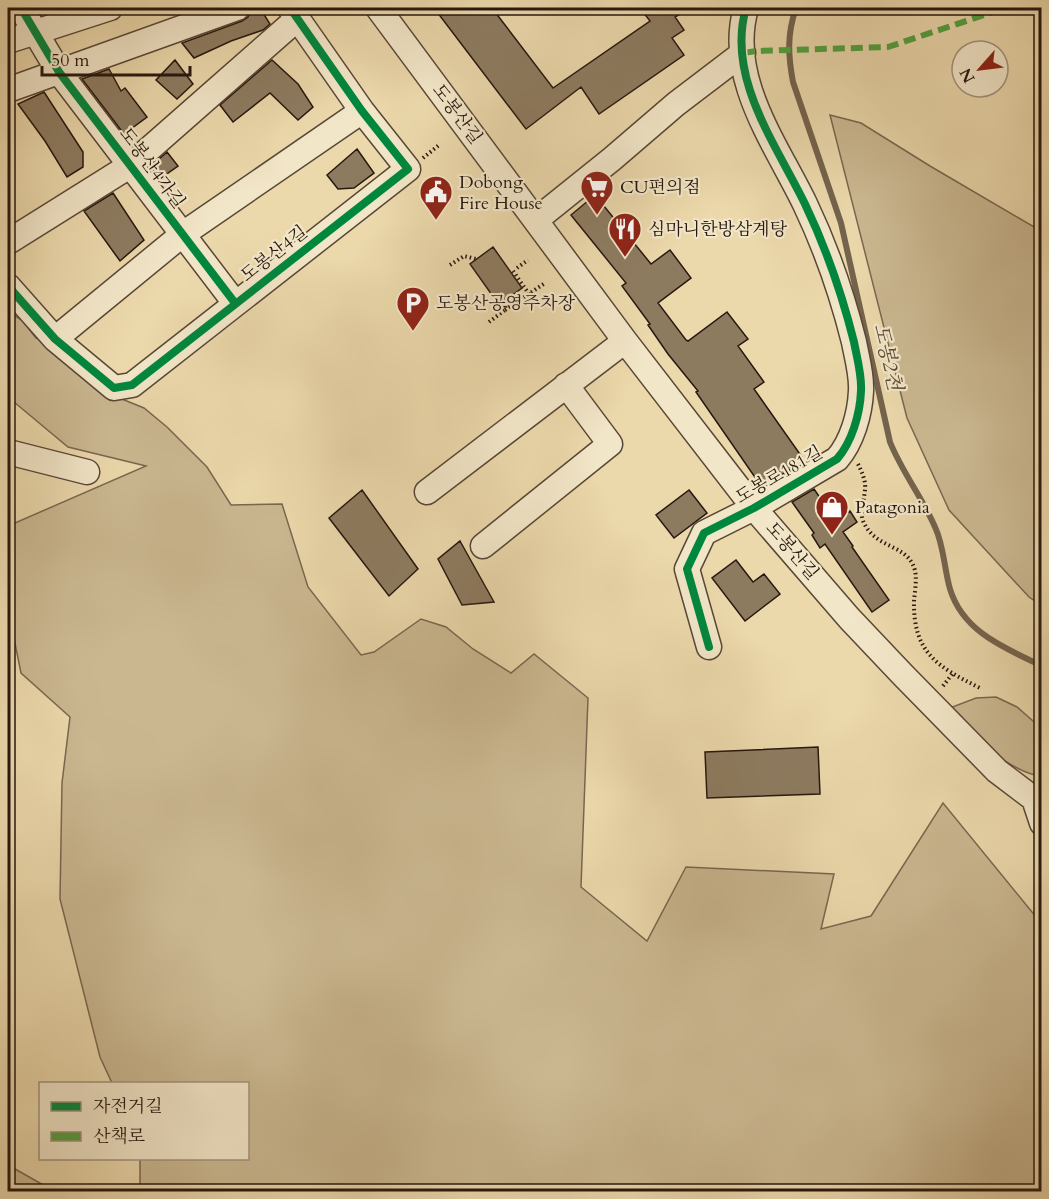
<svg xmlns="http://www.w3.org/2000/svg" width="1049" height="1199" font-family="Cardo,'Noto Serif KR',serif">
	<rect width="100%" height="100%" fill="#ebd8ab"/>
	<filter id="stains"><feTurbulence type="fractalNoise" baseFrequency=".00333" numOctaves="4"/><feColorMatrix values="0 0 0 0 .2 0 0 0 0 .09 0 0 0 0 .02 0 0 0 .5 -.17"/></filter>
	<radialGradient id="worn" r=".72"><stop offset=".6" stop-color="#630" stop-opacity="0"/><stop offset="1" stop-color="#630" stop-opacity=".3"/></radialGradient>
	<path fill="#cab790" stroke="#786750" stroke-width="1.5" d="M830,115L861,123L930,166L1041,231V605L1029,597L949,510L907,418Z
		M8,312L22,320L36,338L64,347L117,397L144,408L167,427L207,467L231,505L282,504L308,587L361,655L374,652L421,619L446,627L473,649L511,673L534,654L588,698L581,887L647,941L686,867L834,874L821,929L871,916L943,803L1041,923V1191H140V1159L248,1158V1084L112,1083L100,1057L60,899L62,783L70,717L21,673L8,609V526L146,466L68,447L8,397Z
		M996,697L1017,707L1041,728V776C1013,774 963,730 942,711L976,698Z
		M8,1165L54,1191H8Z"/>
	<g fill="none" stroke-linecap="round" stroke-linejoin="round">
		<path stroke="#74634d" stroke-width="6" d="M796,8C787,34 788,55 793,82L841,223L890,442C902,472 922,497 935,527C944,546 944,568 950,589C963,632 1005,648 1042,666"/>
	</g>
	<path fill="#8d7b60" stroke="#27170f" stroke-width="1.5" d="M251,8H260L270,24L263,30L231,41L194,58L182,43L242,21L248,17Z
		M434,8H492L553,88L650,21L640,8H690L675,17L684,30L672,38L684,55L599,114L581,87L526,129Z
		M175,60L193,84L177,99L156,80Z
		M272,60L298,84L313,107L298,120L270,93L233,122L220,105Z
		M109,69L121,91L125,88L147,117L124,134L82,79Z
		M44,92L83,152V167L67,177L45,141L18,104Z
		M357,149L374,173L354,188L338,189L327,175Z
		M167,152L178,166L161,178L150,167Z
		M113,193L144,240L120,261L84,211Z
		M595,195L651,264L670,250L691,278L658,303L686,340L688,341L727,312L748,339L738,346L764,382L754,389L802,457L795,462L797,466L776,478L774,476L761,486L696,392L698,391L668,354L648,325L650,324L622,286L626,283L571,215Z
		M493,247L522,288L499,305L470,264Z
		M814,489L835,520L850,511L857,522L843,532L853,546L852,547L889,600L872,612L825,544L820,548L812,535L814,533L792,502Z
		M362,490L418,569L389,596L329,518Z
		M689,490L707,513L674,538L656,515Z
		M460,541L494,602L462,605L438,559Z
		M736,560L753,582L764,574L780,594L745,621L712,578Z
		M818,747L820,794L707,798L705,752Z"/>
	<g fill="none" stroke-linecap="round" stroke-linejoin="round">
		<g stroke="#584736" stroke-width="27">
			<path id="minor" d="M21,8L59,72L235,303
				M378,8L625,341L754,508L849,618L902,674L997,771L1034,799L1042,800
				M8,41L110,8
				M8,90L237,8
				M536,220L612,159L676,104L743,53
				M8,242L131,165L297,19
				M8,286L55,339L114,388L132,385L408,169L362,111L290,8
				M55,339L183,234L362,111
				M8,452L87,472
				M427,492L625,341
				M483,546L610,444L566,385
				M709,647L687,569L704,533L754,508L837,459C852,442 860,414 861,391C862,375 857,358 854,342C842,294 826,248 805,204C776,144 726,78 746,8
				M1034,799L1042,823"/>
		</g>
		<path stroke="#27170f" stroke-width="4" stroke-dasharray="1.5 3" stroke-linecap="butt" d="M423,158L439,145
			M450,265L464,256L476,259
			M517,268L528,260
			M513,271L529,294
			M505,310L545,283
			M489,322L505,310L506,300
			M858,464C862,472 866,481 865,490C864,503 858,513 865,525C878,548 904,545 913,565C918,575 915,589 914,601C913,653 938,667 980,688
			M943,686L953,673"/>
		<use href="#minor" stroke="#f2e6c8" stroke-width="24"/>
		<path stroke="#51a13f" stroke-width="6" stroke-dasharray="12 6" stroke-linecap="butt" d="M743,53L757,51L888,47L1005,8"/>
		<g stroke="#f2e6c8" stroke-width="11">
			<path id="cycleway" d="M21,8L59,72L235,303
				M8,286L55,339L114,388L132,385L408,169L362,111L290,8
				M709,647L687,569L704,533L754,508L837,459C852,442 860,414 861,391C862,375 857,358 854,342C842,294 826,248 805,204C776,144 726,78 746,8"/>
		</g>
		<use href="#cycleway" stroke="#00873e" stroke-width="8"/>
	</g>
	<defs>
		<g id="supermarket-pin" transform="scale(1.725)"><path d="M0 17L-7.5 6A9.5 9.5 0 1 1 7.5 6Z" fill="#8f2418" stroke="#f2e6c8"/><path d="M-6-5.5h2.5l.6 2H6L4.5 2H-2.5L-4.4-4H-6ZM-1.5 3.2a1.3 1.3 0 1 0 .1 0ZM3 3.2a1.3 1.3 0 1 0 .1 0Z" fill="#fff"/></g>
		<g id="civic-pin" transform="scale(1.725)"><path d="M0 17L-7.5 6A9.5 9.5 0 1 1 7.5 6Z" fill="#8f2418" stroke="#f2e6c8"/><path d="M-.6-6.5H3V-4.5H.6V-3L4-1V1h2V6H-6V1h2V-1L-.6-3ZM-1.2 2.5V6h2.4V2.5Z" fill="#fff"/></g>
		<g id="restaurant-pin" transform="scale(1.725)"><path d="M0 17L-7.5 6A9.5 9.5 0 1 1 7.5 6Z" fill="#8f2418" stroke="#f2e6c8"/><path d="M-5-6h1v4h1v-4h1v4h1v-4h1v5L-1.5 .5V6h-2V.5L-5-1ZM5-6V6H3V1.5H1.5Q1.5-4 5-6Z" fill="#fff"/></g>
		<g id="parking-pin" transform="scale(1.725)"><path d="M0 17L-7.5 6A9.5 9.5 0 1 1 7.5 6Z" fill="#8f2418" stroke="#f2e6c8"/><path d="M-3.5-5.5H1a3.5 3.5 0 0 1 0 7H-1V5.5H-3.5ZM-1-3.4V-.6H.8a1.4 1.4 0 0 0 0-2.8Z" fill="#fff"/></g>
		<g id="shop-pin" transform="scale(1.725)"><path d="M0 17L-7.5 6A9.5 9.5 0 1 1 7.5 6Z" fill="#8f2418" stroke="#f2e6c8"/><path d="M-5-2.5h2.3a2.7 3.5 0 0 1 5.4 0H5L5.5 6h-11ZM-1.5-2.5h3a1.5 2.3 0 0 0-3 0Z" fill="#fff"/></g>
	</defs>
	<g fill-rule="evenodd">
		<use href="#supermarket-pin" x="597" y="187"/>
		<use href="#civic-pin" x="436" y="192"/>
		<use href="#restaurant-pin" x="625" y="229"/>
		<use href="#parking-pin" x="413" y="303"/>
		<use href="#shop-pin" x="832" y="507"/>
	</g>
	<g text-anchor="middle" dominant-baseline="central" stroke-width="4.5" stroke-linejoin="round" paint-order="stroke">
		<g font-size="18" fill="#27170f" stroke="#f2e6c8">
			<text transform="translate(457 114) rotate(53)">도봉산길</text>
			<text transform="translate(152 168) rotate(53)">도봉산4가길</text>
			<text transform="translate(274 254) rotate(-38)">도봉산4길</text>
			<text transform="translate(779 475) rotate(-30)">도봉로181길</text>
			<text transform="translate(792 551) rotate(49)">도봉산길</text>
		</g>
		<g font-size="18" fill="#27170f" stroke="#f2e6c8" text-anchor="start">
			<text x="459" y="182">Dobong<tspan x="459" dy="21">Fire House</tspan></text>
			<text x="620" y="187">CU편의점</text>
			<text x="648" y="229">심마니한방삼계탕</text>
			<text x="436" y="303">도봉산공영주차장</text>
			<text x="855" y="507">Patagonia</text>
		</g>
		<g font-size="20" font-style="italic" fill="#5b4a38" stroke="#f2e6c8">
			<text transform="translate(888 357) rotate(77)">도봉2천</text>
		</g>
	</g>
	<rect width="1049" height="1199" fill="none" stroke="#ebd8ab" stroke-width="30"/>
	<rect x="9" y="9" width="1031" height="1181" fill="none" stroke="#27170f" stroke-width="3"/>
	<rect x="15" y="15" width="1019" height="1169" fill="none" stroke="#27170f" stroke-width="1.5"/>
	<rect x="39" y="1082" width="210" height="78" fill="#f2e6c8" stroke="#a1937e" stroke-width="1.5"/>
	<rect x="51" y="1102" width="30" height="9" fill="#00873e" stroke="#a1937e" stroke-width="1.5"/>
	<text x="93" y="1112" font-size="18" fill="#27170f">자전거길</text>
	<rect x="51" y="1132" width="30" height="9" fill="#51a13f" stroke="#a1937e" stroke-width="1.5"/>
	<text x="93" y="1142" font-size="18" fill="#27170f">산책로</text>
	<g transform="translate(980 69) rotate(242)"><circle r="28" fill="#f2e6c8" stroke="#a1937e" stroke-width="1.5"/>
	<path d="M0-4.5L10 22L0 15L-10 22Z" fill="#8f2418"/>
	<text y="-9" font-size="16" font-weight="bold" text-anchor="middle" fill="#27170f">N</text>
	</g>
	<path d="M42 66v9h148v-9" fill="none" stroke="#27170f" stroke-width="3"/>
	<text x="51" y="66" font-size="18" fill="#27170f" stroke="#f2e6c8" stroke-width="4.5" paint-order="stroke">50 m</text>
	<rect width="100%" height="100%" filter="url(#stains)"/>
	<rect width="100%" height="100%" fill="url(#worn)"/>
</svg>
